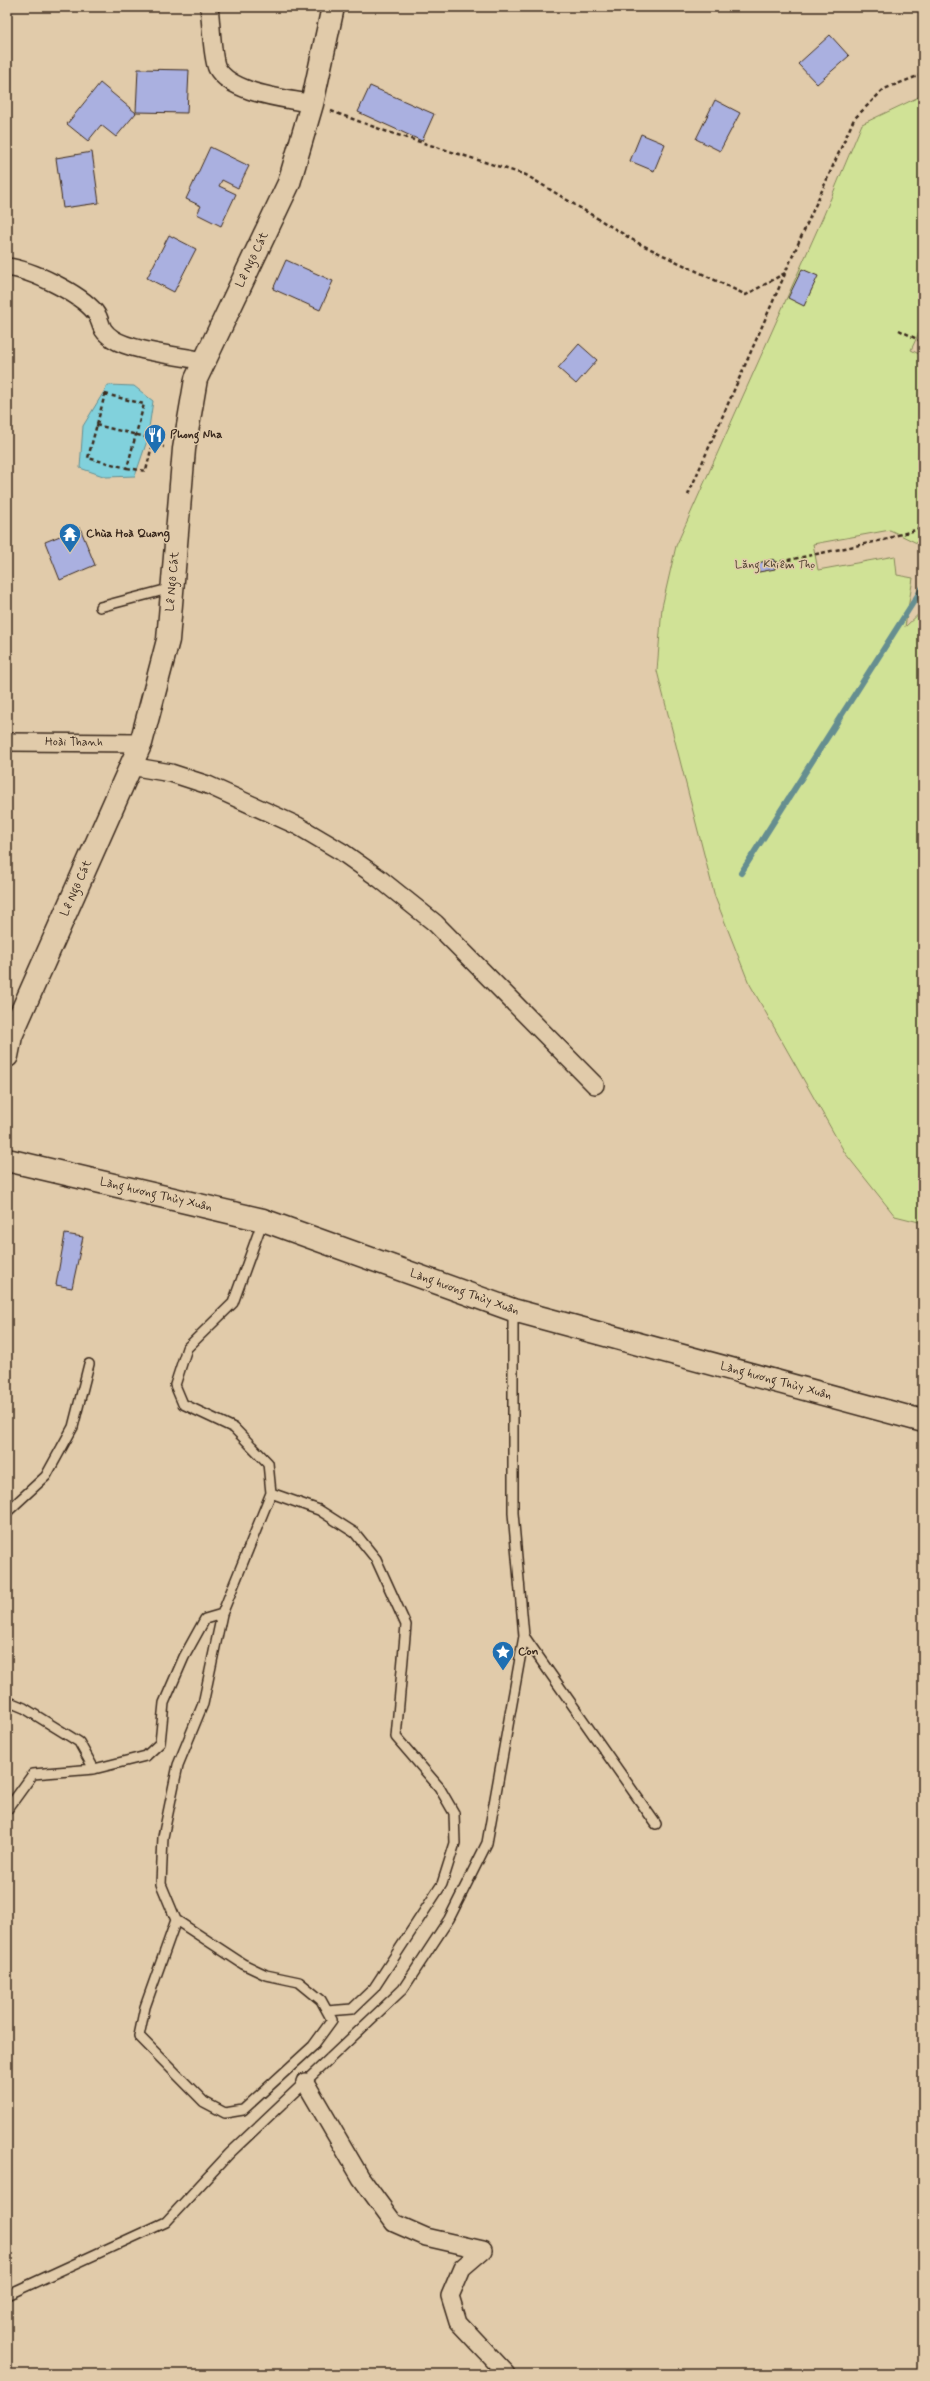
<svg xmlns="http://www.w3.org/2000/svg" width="930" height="2381" font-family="Mynerve,sans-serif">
	<rect width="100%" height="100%" fill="#e1cbaa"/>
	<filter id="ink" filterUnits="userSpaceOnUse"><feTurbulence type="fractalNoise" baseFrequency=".025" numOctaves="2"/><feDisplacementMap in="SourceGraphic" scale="8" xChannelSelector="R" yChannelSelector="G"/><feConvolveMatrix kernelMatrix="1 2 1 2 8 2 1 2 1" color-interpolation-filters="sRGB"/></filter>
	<g filter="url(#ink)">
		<path fill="#d0e296" stroke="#86865a" d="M923,95V324L911,350L923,356V546L890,530L813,544L818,570L895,556L897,575L913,578L905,627L923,610V1223L895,1216L845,1153L748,981L715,897L657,671L662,607L676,546L823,217L862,124Z"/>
		<path fill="#81d1dc" stroke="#658e90" d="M108,385L134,386L153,401L147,441L135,476L106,477L80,468L83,426Z"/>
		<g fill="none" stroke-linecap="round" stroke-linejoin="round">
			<path stroke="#658e90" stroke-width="6" d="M741,873L923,587"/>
		</g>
		<path fill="#aab0e0" stroke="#3b2a1e" d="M830,35L849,56L817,84L798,64Z
			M138,69L189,70L187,113L136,112Z
			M100,83L136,113L116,137L101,125L88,141L67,124Z
			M370,86L434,114L422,141L358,112Z
			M715,100L740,113L720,151L696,139Z
			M641,134L665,144L654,171L630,161Z
			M210,147L249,166L238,188L222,180L219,186L236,194L221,226L197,214L201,206L186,199Z
			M92,152L99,203L63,208L56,158Z
			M169,235L196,249L174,292L147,278Z
			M286,260L333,281L320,310L273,289Z
			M802,269L818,276L804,306L788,298Z
			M579,344L597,360L576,384L558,368Z
			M80,528L95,565L60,580L45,542Z
			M774,559L775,569L759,572L758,563Z
			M65,1234L83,1237L72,1288L56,1285Z"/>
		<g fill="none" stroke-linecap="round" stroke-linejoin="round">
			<g stroke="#3b2a1e" stroke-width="12">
				<path id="lane" d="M100,607L172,588
					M271,1493L319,1510L355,1533L376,1559L406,1625L396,1737L439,1787L454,1813L455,1843L442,1884L374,1988L352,2009L327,2011
					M7,1512L46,1476L73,1427L89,1364
					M524,1636L656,1824
					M7,1701L24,1708L79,1742L94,1769
					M7,1810L33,1774L94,1769L146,1756L160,1743L164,1703L184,1657L205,1619L222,1614
					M176,1920L145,2007L139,2036L204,2102L225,2113L243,2110L313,2046L332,2020L321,2000L299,1982L266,1975L243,1964L176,1920L161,1884L163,1837L178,1765L203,1704L222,1614L271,1493L268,1463L234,1428L183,1404L175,1385L187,1348L233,1303L263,1220
					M7,2295L166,2222L229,2154L403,1989L449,1919L487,1843L524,1636L513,1513V1310"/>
			</g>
			<g stroke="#3b2a1e" stroke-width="20">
				<g id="street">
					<path d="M209,7C211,20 212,58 217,68C232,94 285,98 312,104"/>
					<path d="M7,267C32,270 79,293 95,312C103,322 97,328 113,339C131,351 181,356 204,361"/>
					<path id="s1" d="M7,742L141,743"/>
					<path d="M130,766L171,773L208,785L298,826L342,852L380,879L435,923L595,1085"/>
					<path d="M305,2082L361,2178L394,2223L426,2237L483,2250L462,2268L450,2296L458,2322L507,2374"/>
				</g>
			</g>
			<g stroke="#3b2a1e" stroke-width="25">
				<g id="secondary">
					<path id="s2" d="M7,1056L11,1036L141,743L168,640L184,449L196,379L289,183L312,104L333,7"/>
					<path id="s3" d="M7,1160L263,1220L513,1310L923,1421"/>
				</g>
			</g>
			<path stroke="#3b2a1e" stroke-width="2.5" stroke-dasharray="4 3" stroke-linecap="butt" d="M331,111L385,131L526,175L638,243L746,295L785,273L854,119L884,89L923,74
				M899,330L923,342
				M105,394L144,404L127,468L88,458Z
				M96,425L154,439L152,445L164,447
				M127,468L146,471L152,445
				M688,495L785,274
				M919,529L923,544
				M774,563L888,539C899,533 914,533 923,525"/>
			<use href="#lane" stroke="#e1cbaa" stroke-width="9"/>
			<use href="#street" stroke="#e1cbaa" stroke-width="17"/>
			<use href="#secondary" stroke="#e1cbaa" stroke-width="22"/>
		</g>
	</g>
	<defs>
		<g id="restaurant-pin" transform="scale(1.15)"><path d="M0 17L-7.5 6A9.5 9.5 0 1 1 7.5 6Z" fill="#1f6fb2" stroke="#e1cbaa"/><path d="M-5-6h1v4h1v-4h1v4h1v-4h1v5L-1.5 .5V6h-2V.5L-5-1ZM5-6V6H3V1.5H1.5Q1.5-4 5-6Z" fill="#fff"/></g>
		<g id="temple-pin" transform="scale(1.15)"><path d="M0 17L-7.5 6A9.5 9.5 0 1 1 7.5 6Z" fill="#1f6fb2" stroke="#e1cbaa"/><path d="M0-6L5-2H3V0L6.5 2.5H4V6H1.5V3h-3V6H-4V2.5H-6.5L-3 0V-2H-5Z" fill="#fff"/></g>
		<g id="sight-pin" transform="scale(1.15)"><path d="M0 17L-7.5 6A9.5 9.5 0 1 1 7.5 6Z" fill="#1f6fb2" stroke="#e1cbaa"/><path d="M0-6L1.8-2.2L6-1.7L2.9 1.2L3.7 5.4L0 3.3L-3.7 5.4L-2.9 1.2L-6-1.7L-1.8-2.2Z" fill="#fff"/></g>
	</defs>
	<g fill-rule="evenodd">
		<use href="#restaurant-pin" x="155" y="435"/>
		<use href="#temple-pin" x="70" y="534"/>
		<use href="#sight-pin" x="503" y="1652"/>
	</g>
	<g text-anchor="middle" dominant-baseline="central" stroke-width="3" stroke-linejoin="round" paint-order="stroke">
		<g font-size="12" fill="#3b2a1e" stroke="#e1cbaa">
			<text stroke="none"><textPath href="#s2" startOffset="842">Lê Ngô Cát</textPath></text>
			<text stroke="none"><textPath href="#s2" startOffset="506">Lê Ngô Cát</textPath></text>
			<text stroke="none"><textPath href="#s1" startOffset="67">Hoài Thanh</textPath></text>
			<text stroke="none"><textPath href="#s2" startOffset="182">Lê Ngô Cát</textPath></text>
			<text stroke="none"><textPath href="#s3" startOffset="153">Làng hương Thủy Xuân</textPath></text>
			<text stroke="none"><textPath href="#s3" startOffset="477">Làng hương Thủy Xuân</textPath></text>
			<text stroke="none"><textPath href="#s3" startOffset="801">Làng hương Thủy Xuân</textPath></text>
		</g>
		<g font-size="12" font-weight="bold" fill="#3b2a1e" stroke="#e1cbaa" text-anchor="start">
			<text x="170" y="435">Phong Nha</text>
			<text x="86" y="534">Chùa Hoà Quang</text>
			<text x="518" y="1652">Con</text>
		</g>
		<g font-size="12" fill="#4a3c2a" stroke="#e1cbaa">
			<text x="775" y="565">Lăng Khiêm Thọ</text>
		</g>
	</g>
	<rect width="930" height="2381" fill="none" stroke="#e1cbaa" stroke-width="24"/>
	<rect x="12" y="12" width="906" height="2357" fill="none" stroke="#3b2a1e" stroke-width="1.5" filter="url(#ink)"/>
</svg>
